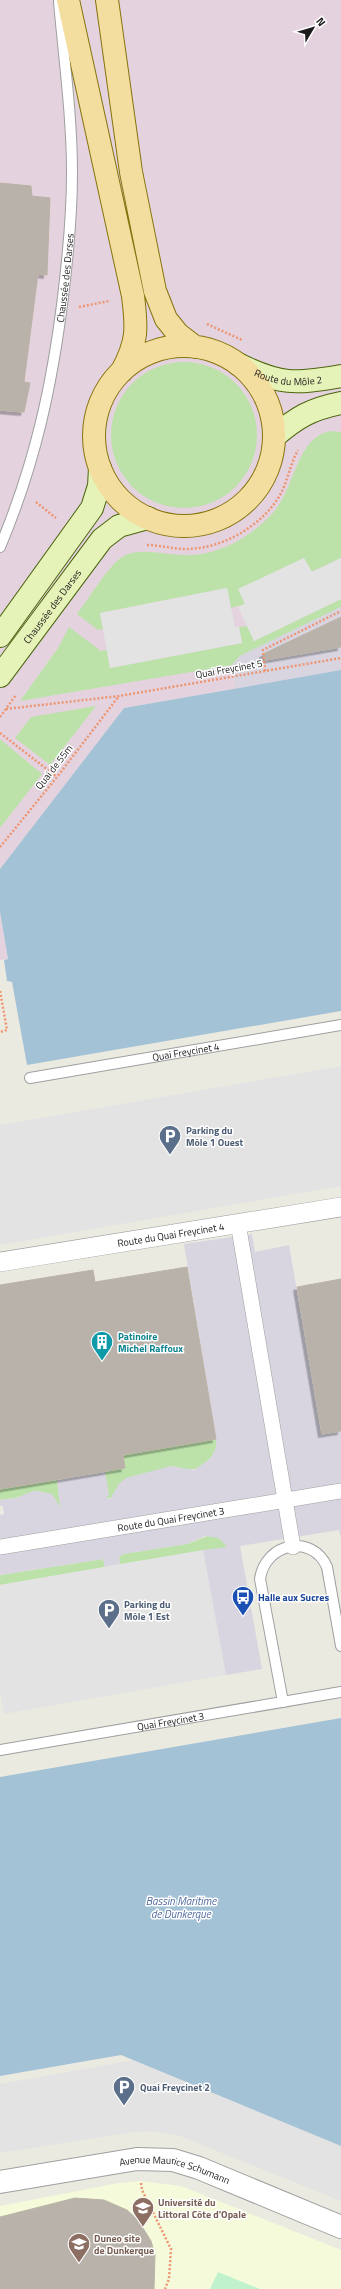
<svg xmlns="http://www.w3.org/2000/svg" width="341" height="2289" font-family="'Titillium Web',sans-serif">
	<defs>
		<filter id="shadow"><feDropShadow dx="-3.5" dy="3.5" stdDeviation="0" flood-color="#0004"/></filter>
	</defs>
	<rect width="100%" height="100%" fill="#ebeae1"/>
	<path fill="#e4d3de" d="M0,0H341V670L124,708L0,869Z
		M0,912L8,959L0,960Z"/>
	<path fill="#f5fbda" d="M140,2181L181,2186L341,2250V2289H0V2206L119,2183Z"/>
	<path fill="#bce2aa" d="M111 435a73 73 0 1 1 146 0a73 73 0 1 1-146 0Z
		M330,431L341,432V558L311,572L304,558L239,589L245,604L231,608L227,588L100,613L103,629L98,630L77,614C87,601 109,565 122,557C139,547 162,554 181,555C215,557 246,540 270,516C296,491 294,439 330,431Z
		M341,599V607L240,656L232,665L20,701L58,648L69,627L101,651L107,650L110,668L242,643L239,627L247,626L254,641Z
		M96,706L50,765L15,738L31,717Z
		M0,739L42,774L0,828Z
		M216,1439V1448L214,1454L200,1468L188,1470L171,1466L158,1471L133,1476L119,1484L112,1498H106L105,1471L125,1468L123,1455Z
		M57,1480L61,1508L57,1504L55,1499L21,1497L0,1500V1489Z
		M210,1535L219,1538L228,1547L120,1564L119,1558L122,1554L187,1544Z
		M103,1559L105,1567L0,1585V1575Z"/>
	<path fill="#c0f3cd" d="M218,2272L260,2289H210Z"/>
	<path fill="#e3e3e3" d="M304,558L312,572L341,558V599L254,641L238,607L245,604L238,589Z
		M227,588L235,627H239L242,643L110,668L100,613Z
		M341,1066V1186L0,1245V1125Z
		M203,1550L226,1675L4,1714L0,1693V1585Z
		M134,2060L341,2146V2201L180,2136L153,2131L134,2132L0,2153V2084Z"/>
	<path fill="#d8d5e1" d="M341,607V616L287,643L341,647V670L235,688L232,665L240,656Z
		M252,1234L255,1252L289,1245L322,1434L341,1431V1538L339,1530L240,1546L262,1669L226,1675L203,1550L227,1547L219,1538L205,1536L187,1544L123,1554L119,1558L120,1564L105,1567L103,1559L0,1575V1515L4,1514L3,1506H0V1500L16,1498L33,1491H38L52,1494L60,1507L57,1480L105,1471L109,1495L106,1498L110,1499L119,1484L126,1478L171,1466L194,1470L210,1459L216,1448V1439L184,1244Z"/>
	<path fill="#a4c2d6" d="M341,670V1011L27,1065L12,982L7,981L4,960L8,959L0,912V869L124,708Z
		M341,1718V2146L121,2055L0,2076V1777Z"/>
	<path fill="#b8b2ab" stroke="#bcb3a5" filter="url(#shadow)" d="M0,183L31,186L32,196L50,198L47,275L38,274L24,382L30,383L24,412L0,410Z
		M341,617V647L265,660L263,654Z
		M187,1267L216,1439L123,1455L125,1468L0,1489V1285L93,1270L95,1282Z
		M341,1279V1431L322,1434L297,1287Z
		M75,2198L104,2200L127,2210L138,2220L151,2241L155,2255L154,2289H0V2217Z"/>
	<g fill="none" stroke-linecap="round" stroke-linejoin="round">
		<g stroke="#9f9f9f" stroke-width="12">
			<g id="service">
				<path id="s1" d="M0,547C35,464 52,386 63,297C68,256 72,215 72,173C72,116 64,59 59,2"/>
				<path id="s2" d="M30,1078L341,1025"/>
				<path d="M283,1702L260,1579C265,1543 312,1533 327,1567L341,1646"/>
				<path id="s3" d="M0,1750L341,1692"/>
			</g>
		</g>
		<g stroke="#9f9f9f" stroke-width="16">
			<g id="pedestrian">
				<path d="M238,1223L293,1547"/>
				<path id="s4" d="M0,1547L341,1491"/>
			</g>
		</g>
		<g stroke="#9f9f9f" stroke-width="20">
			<g id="minor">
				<path id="s5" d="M0,1262L341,1207"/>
			</g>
		</g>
		<g stroke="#9f9f9f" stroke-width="24">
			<g id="tertiary">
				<path id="s6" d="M0,2182L137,2159L173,2160L199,2168L341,2227"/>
			</g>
		</g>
		<g stroke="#4c660e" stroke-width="24">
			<g id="secondary">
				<path id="s7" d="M238,364C280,385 295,384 341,376"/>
				<path d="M274,437C297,417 311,409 341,403"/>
				<path d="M0,636L92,508L99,486L100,468"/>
				<path id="s8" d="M0,676L102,539L119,526L148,518"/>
			</g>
		</g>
		<g stroke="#85730d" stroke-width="24">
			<path id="primary" d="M68,0L133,296C137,328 138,341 122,371
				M107,0L131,172L155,291L166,319L178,334L195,347
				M94 436a90 90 0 1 1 180 0a90 90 0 1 1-180 0Z"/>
		</g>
		<path stroke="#ed9471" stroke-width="2.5" stroke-dasharray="2 2" stroke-linecap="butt" d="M79,307L109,301
			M207,324L242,340
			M36,502L56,518
			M147,545C160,545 173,549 186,549C222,549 262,526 280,495C288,481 290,464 298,450
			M265,671L263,650L341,611
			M6,709L119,696L341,658
			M0,717L16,695
			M0,733L57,777
			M0,847L57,777L119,696
			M0,991L7,1030L0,1032
			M141,2183L142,2190L171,2249L169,2279L165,2289"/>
		<use href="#service" stroke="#fff" stroke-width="10"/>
		<use href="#pedestrian" stroke="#fff" stroke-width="15"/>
		<use href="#minor" stroke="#fff" stroke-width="19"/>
		<use href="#tertiary" stroke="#fff" stroke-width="22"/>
		<use href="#secondary" stroke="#e5f3b8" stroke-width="22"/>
		<use href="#primary" stroke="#f3de9f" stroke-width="22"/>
	</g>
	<defs>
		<g id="parking-pin" transform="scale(1.15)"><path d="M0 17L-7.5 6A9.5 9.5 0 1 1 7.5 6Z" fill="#5c6f8a" stroke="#fff"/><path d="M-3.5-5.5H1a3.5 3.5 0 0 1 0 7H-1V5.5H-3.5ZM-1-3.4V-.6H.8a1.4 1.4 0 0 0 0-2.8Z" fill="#fff"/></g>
		<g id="building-pin" transform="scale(1.15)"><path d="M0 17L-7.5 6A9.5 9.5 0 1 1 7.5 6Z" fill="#0f9aa8" stroke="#fff"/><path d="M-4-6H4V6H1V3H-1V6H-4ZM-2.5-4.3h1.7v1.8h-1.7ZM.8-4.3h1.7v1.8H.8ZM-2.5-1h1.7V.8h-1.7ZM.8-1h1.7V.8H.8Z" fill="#fff"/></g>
		<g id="bus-pin" transform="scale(1.15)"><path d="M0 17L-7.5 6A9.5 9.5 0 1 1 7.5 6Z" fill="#1a4fb4" stroke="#fff"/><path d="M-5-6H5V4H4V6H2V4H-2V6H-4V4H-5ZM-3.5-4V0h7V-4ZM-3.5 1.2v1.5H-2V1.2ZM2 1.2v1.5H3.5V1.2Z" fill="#fff"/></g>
		<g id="university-pin" transform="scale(1.15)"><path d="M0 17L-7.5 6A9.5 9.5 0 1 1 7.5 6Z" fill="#8d6e63" stroke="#fff"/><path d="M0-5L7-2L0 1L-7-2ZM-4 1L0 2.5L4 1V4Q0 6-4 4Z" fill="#fff"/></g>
	</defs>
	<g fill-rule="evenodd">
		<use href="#parking-pin" x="170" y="1136"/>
		<use href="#building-pin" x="102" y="1342"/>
		<use href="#bus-pin" x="243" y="1597"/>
		<use href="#parking-pin" x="109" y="1610"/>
		<use href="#parking-pin" x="124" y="2087"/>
		<use href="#university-pin" x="143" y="2208"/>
		<use href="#university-pin" x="79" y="2244"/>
	</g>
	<g text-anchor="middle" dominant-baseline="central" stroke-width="3" stroke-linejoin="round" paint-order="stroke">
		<g font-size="10" fill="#1b1b1b" stroke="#fff">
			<text stroke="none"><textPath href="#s1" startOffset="278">Chaussée des Darses</textPath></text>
			<text stroke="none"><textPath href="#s7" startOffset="53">Route du Môle 2</textPath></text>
			<text stroke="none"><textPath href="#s8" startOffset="87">Chaussée des Darses</textPath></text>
			<text transform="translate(229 669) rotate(-10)">Quai Freycinet 5</text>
			<text transform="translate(54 767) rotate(-52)">Quai de 55m</text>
			<text stroke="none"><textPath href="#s2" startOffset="158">Quai Freycinet 4</textPath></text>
			<text stroke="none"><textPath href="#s5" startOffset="173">Route du Quai Freycinet 4</textPath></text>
			<text stroke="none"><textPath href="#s4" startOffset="173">Route du Quai Freycinet 3</textPath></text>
			<text stroke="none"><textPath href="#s3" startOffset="173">Quai Freycinet 3</textPath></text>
			<text stroke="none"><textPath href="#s6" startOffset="178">Avenue Maurice Schumann</textPath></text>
		</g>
		<g font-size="10" font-weight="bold" fill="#4e5e75" stroke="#fff" text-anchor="start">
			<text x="186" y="1130">Parking du<tspan x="186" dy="12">Môle 1 Ouest</tspan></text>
			<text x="124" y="1604">Parking du<tspan x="124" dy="12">Môle 1 Est</tspan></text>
			<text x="140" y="2087">Quai Freycinet 2</text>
		</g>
		<g font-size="10" font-weight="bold" fill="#0d838f" stroke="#fff" text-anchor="start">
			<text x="118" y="1336">Patinoire<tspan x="118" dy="12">Michel Raffoux</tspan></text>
		</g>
		<g font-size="10" font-weight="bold" fill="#164399" stroke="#fff" text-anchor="start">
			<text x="258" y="1597">Halle aux Sucres</text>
		</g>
		<g font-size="10" font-weight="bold" fill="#785e54" stroke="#fff" text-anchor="start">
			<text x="158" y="2202">Université du<tspan x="158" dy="12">Littoral Côte d'Opale</tspan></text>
			<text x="94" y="2238">Duneo site<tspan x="94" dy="12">de Dunkerque</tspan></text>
		</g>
		<g font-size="11" font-style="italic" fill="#516aa1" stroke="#fff">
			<text x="181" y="1901">Bassin Maritime<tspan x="181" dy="13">de Dunkerque</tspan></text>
		</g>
	</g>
	<g transform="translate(313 28) rotate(52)" stroke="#ffffff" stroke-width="3" paint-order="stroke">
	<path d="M0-3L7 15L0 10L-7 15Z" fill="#1b1b1b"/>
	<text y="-6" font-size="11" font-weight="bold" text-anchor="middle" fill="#1b1b1b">N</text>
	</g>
</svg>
